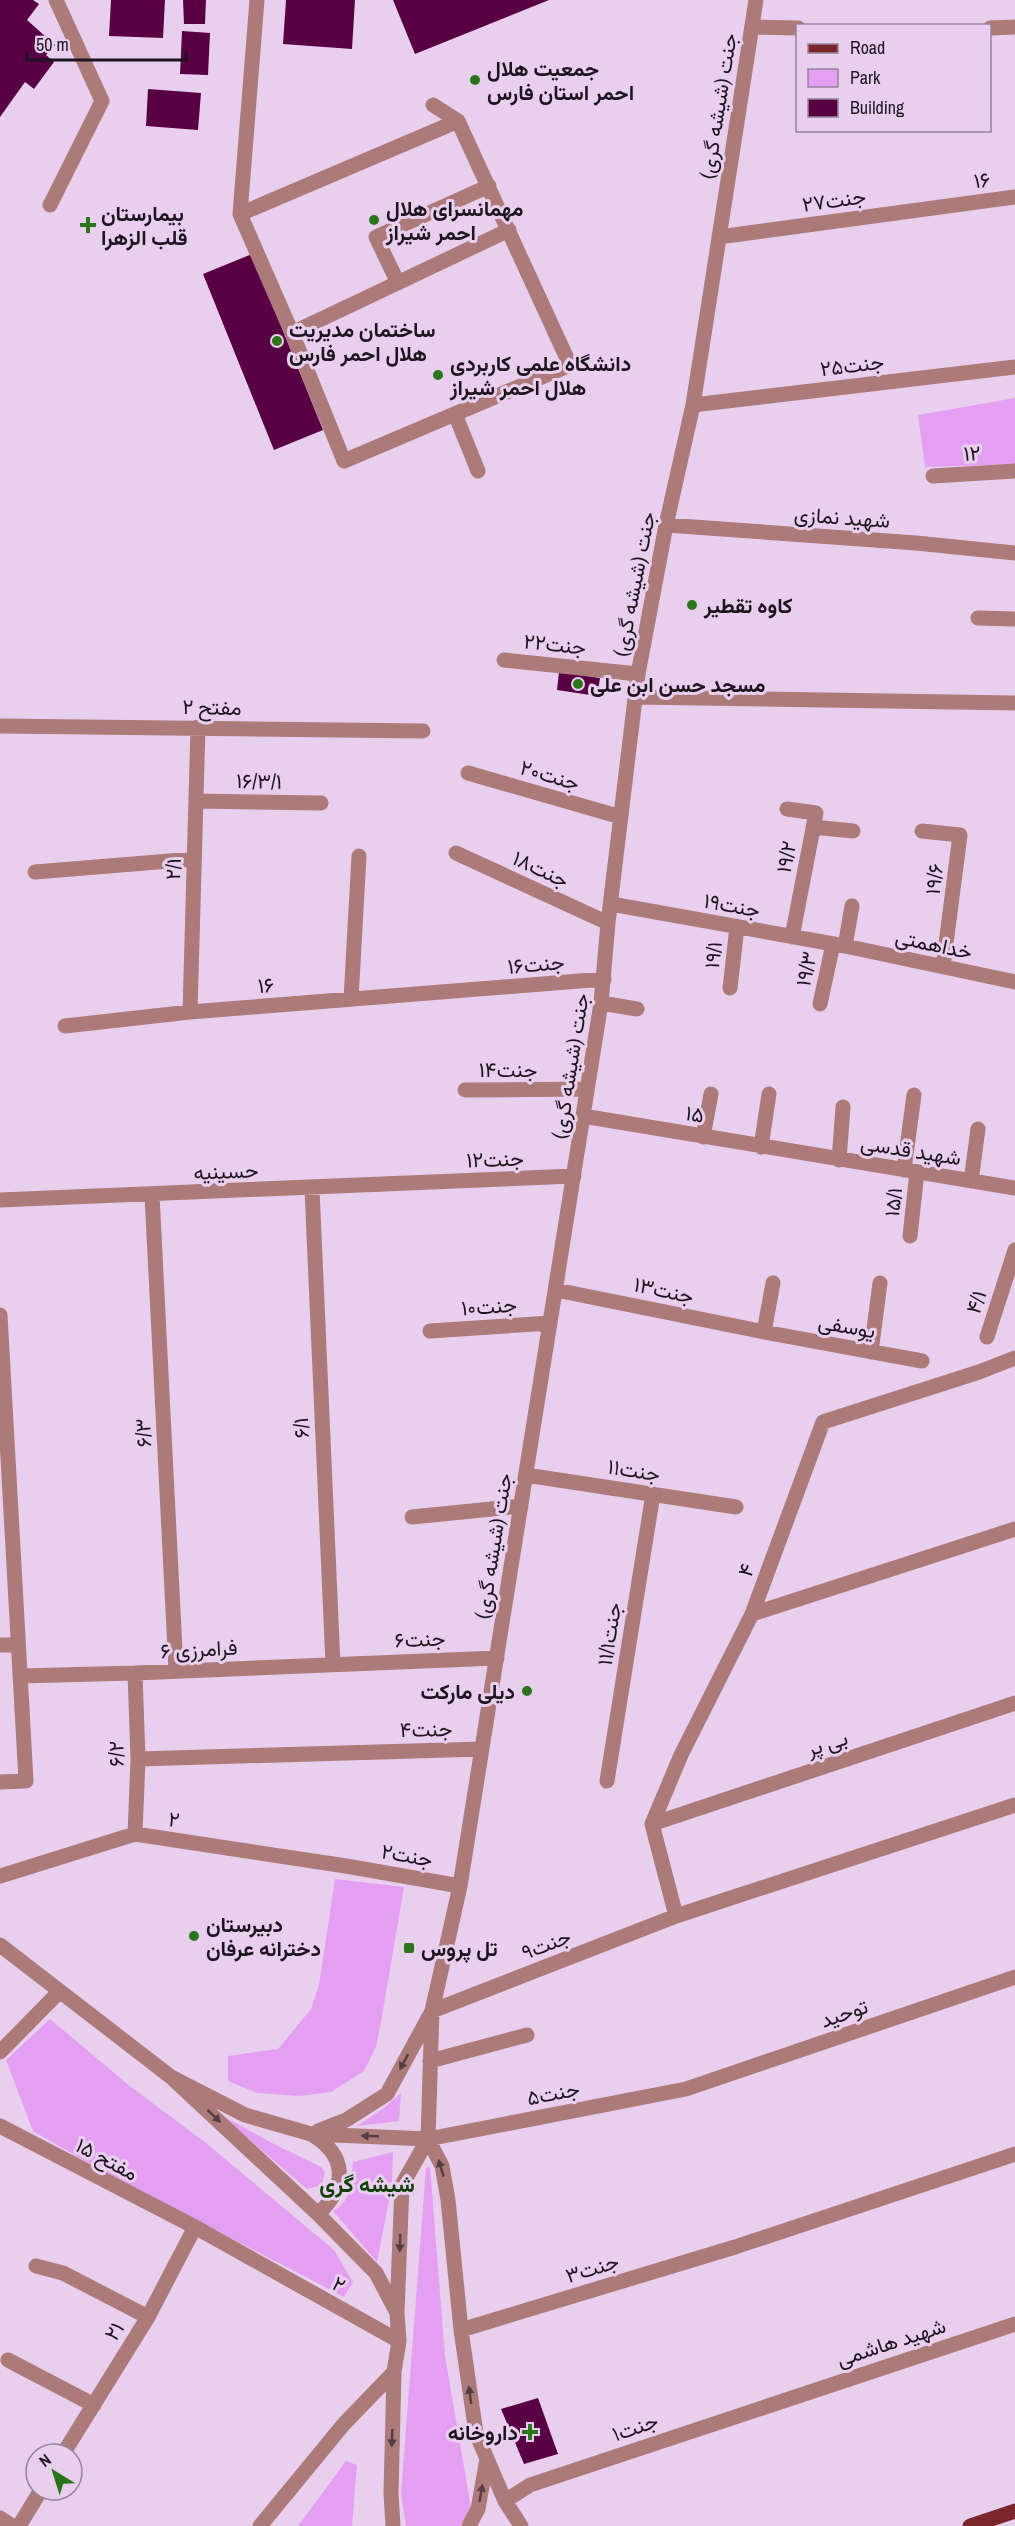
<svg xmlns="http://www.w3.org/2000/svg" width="1015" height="2526" font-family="'Archivo Narrow',Vazirmatn,sans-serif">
	<rect width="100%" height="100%" fill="#e9cfee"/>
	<path fill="#e49ff3" d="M1015,398V464L925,467L918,415Z
		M335,1879L404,1887L381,2022L376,2047L364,2071L331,2092L300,2096L257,2093L228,2081V2056L278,2049L311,2009L319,1985Z
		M50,2019L131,2087L206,2143L334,2250L353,2282L344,2297L106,2173L33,2131L6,2060Z
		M401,2093L399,2121L357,2126L384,2108Z
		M219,2114L272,2143L321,2167L325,2172L322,2185L307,2189Z
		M393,2152L392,2185L377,2262L333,2211C352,2201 351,2182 353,2162Z
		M430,2167L445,2356L471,2508L460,2526H406L401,2494L426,2168Z
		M346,2461L357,2465L352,2526H298Z"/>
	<path fill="#590045" d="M0,0H33L39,4L27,20L55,45L46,55L54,62L34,89L25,82L0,117Z
		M111,0H165L163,38L109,36Z
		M183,0H206L205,24H184Z
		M286,0H355L352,49L283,44Z
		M393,0H549L415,54Z
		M182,31L210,33L208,75L180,74Z
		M148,89L201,93L198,130L146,126Z
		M252,254L323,430L274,450L203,274Z
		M559,672L600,678L597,696L557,690Z
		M538,2398L558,2454L524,2464L501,2409Z"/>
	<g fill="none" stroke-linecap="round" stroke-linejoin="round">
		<path stroke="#ab7a79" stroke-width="15" d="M752,27L798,28
			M990,28L1015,27
			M433,105L458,121L570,365L344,461L292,333L240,214L458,121
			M50,205L102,101L56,0
			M240,214L257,0
			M719,237L1015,197
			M398,283L376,237L489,186
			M292,333L509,230
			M693,405L1015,367
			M455,414L478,471
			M933,476L1015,471
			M666,525L916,543L1015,553
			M978,618L1015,619
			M504,660L638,674
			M635,697L1015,703
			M0,726L423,731
			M468,773L621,817
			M196,801L321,803
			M787,809L816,813L792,937
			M813,827L853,831
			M922,831L960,835L943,967
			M456,853L608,923
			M35,872L194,859
			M611,904L845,946L1015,982
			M845,946L852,906
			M730,988L737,927
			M351,999L359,856
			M601,1003L637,1009
			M820,1004L833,944
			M190,1012L198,727
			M65,1026L190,1012L604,979
			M465,1090L587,1089
			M583,1116L1015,1188
			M703,1137L711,1094
			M761,1147L769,1094
			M839,1160L843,1107
			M904,1170L914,1095
			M971,1181L978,1129
			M312,1189L333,1665
			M152,1195L176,1670
			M0,1200L574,1176
			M910,1236L917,1172
			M556,1290L764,1332L922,1361
			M0,1315L26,1781L0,1782
			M430,1331L550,1323
			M764,1332L773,1283
			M987,1337L1015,1250
			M871,1352L880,1283
			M526,1475L736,1507
			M412,1517L521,1506
			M752,1614L1015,1529
			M0,1645H18
			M135,1673L138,1759L135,1834
			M20,1676L135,1673L497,1658
			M138,1759L482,1749
			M607,1781L653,1494
			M652,1824L1015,1703
			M0,1876L135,1834L346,1866L460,1886
			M676,1916L652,1824L681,1755L752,1614L823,1422L979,1372L1015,1358
			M0,1945L171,2077L318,2214L376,2273L396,2311
			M0,2052L60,1991
			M430,2061L527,2035
			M171,2077L245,2115L311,2134L428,2139L686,2089L1015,1977
			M0,2126L195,2227L399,2341
			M318,2131L346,2120L387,2094L432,2011L676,1916L1015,1805
			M311,2134C347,2155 348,2186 318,2214
			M428,2139L442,2166L448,2200L461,2330L476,2433L505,2501L521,2526
			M36,2266L63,2273L148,2317
			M461,2330L735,2247L1015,2154
			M8,2360L94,2405
			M63,2454L148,2317L195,2227
			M505,2501L530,2485L1015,2324
			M0,2518L12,2526
			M19,2526L41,2490
			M260,2526L343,2425L394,2372
			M393,2526L391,2493L394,2372L399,2341L397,2313L402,2185L428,2139L432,2011L460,1886L601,1003L608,923L638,674L666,525L693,405L756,0
			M469,2526L478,2509L487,2459"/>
		<path stroke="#7b262b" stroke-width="15" d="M970,2526L1015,2511"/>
	</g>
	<defs><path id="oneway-solid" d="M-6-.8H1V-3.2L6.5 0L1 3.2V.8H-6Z" transform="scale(1.5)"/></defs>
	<g fill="#563d43">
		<use href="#oneway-solid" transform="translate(404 2062) rotate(118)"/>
		<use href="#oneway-solid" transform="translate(214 2116) rotate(43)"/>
		<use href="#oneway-solid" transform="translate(370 2136) rotate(-178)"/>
		<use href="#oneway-solid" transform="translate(441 2168) rotate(-107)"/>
		<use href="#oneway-solid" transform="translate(400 2243) rotate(92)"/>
		<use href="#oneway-solid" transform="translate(470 2395) rotate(-98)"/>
		<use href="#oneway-solid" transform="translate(392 2438) rotate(92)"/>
		<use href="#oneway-solid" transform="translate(481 2493) rotate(-80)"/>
	</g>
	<g fill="#2a751a" stroke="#e9cfee" stroke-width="2">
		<circle cx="475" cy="80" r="6"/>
		<circle cx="374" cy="220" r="6"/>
		<path d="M85 216h6v6h6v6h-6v6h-6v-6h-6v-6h6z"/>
		<circle cx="277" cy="341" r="6"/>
		<circle cx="438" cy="375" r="6"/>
		<circle cx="692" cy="605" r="6"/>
		<circle cx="578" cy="684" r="6"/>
		<circle cx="527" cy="1691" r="6"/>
		<circle cx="194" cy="1936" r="6"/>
		<rect x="403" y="1942" width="12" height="12" rx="3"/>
		<path d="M527 2423h6v6h6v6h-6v6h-6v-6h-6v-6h6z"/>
	</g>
	<g text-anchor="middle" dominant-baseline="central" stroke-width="6" stroke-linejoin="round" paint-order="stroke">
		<g font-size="21" font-weight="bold" fill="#1d141f" stroke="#e9cfee" text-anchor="start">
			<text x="487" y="68">جمعیت هلال<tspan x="487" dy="24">احمر استان فارس</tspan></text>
			<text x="386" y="208">مهمانسرای هلال<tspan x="386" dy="24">احمر شیراز</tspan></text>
			<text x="101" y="213">بیمارستان<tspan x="101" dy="24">قلب الزهرا</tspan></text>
			<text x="289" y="329">ساختمان مدیریت<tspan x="289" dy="24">هلال احمر فارس</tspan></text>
			<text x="450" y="363">دانشگاه علمی کاربردی<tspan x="450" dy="24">هلال احمر شیراز</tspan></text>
			<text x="704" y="605">کاوه تقطیر</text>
			<text x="590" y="684">مسجد حسن ابن علی</text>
			<text x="515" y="1691" text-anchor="end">دیلی مارکت</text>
			<text x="206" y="1924">دبیرستان<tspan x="206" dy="24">دخترانه عرفان</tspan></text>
			<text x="421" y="1948">تل پروس</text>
			<text x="518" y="2432" text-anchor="end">داروخانه</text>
		</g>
		<g font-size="21" fill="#1d141f" stroke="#e9cfee">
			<text transform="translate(718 106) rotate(-81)">جنت (شیشه گری)</text>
			<text transform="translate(982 180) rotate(-8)">۱۶</text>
			<text transform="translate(834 200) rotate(-8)">جنت۲۷</text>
			<text transform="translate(852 365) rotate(-7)">جنت۲۵</text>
			<text transform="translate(972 453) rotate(-4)">۱۲</text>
			<text transform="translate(842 517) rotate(4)">شهید نمازی</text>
			<text transform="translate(634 584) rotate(-79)">جنت (شیشه گری)</text>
			<text transform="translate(555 644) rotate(6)">جنت۲۲</text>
			<text transform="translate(212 707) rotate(1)">مفتح ۲</text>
			<text transform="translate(550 775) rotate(16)">جنت۲۰</text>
			<text transform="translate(259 781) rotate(1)">۱۶/۳/۱</text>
			<text transform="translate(786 857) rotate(-79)">۱۹/۲</text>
			<text transform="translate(173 869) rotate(-88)">۲/۱</text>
			<text transform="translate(541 869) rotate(25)">جنت۱۸</text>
			<text transform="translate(934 879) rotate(-83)">۱۹/۶</text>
			<text transform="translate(732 905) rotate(10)">جنت۱۹</text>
			<text transform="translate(934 944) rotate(12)">خداهمتی</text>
			<text transform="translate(713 955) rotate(-83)">۱۹/۱</text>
			<text transform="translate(536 964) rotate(-5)">جنت۱۶</text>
			<text transform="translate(806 969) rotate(-78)">۱۹/۳</text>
			<text transform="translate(266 985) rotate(-5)">۱۶</text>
			<text transform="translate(570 1066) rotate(-81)">جنت (شیشه گری)</text>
			<text x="508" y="1069">جنت۱۴</text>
			<text transform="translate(695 1114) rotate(10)">۱۵</text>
			<text transform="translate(911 1150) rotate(9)">شهید قدسی</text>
			<text transform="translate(495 1159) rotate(-2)">جنت۱۲</text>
			<text transform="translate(226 1171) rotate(-2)">حسینیه</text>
			<text transform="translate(893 1202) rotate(-83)">۱۵/۱</text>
			<text transform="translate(664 1290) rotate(12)">جنت۱۳</text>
			<text transform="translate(976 1302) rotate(-71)">۴/۱</text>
			<text transform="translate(489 1306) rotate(-4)">جنت۱۰</text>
			<text transform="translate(847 1326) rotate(10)">یوسفی</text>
			<text transform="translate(301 1428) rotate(-93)">۶/۱</text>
			<text transform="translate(143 1433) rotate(-93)">۶/۳</text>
			<text transform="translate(634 1470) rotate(9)">جنت۱۱</text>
			<text transform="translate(493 1546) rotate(-81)">جنت (شیشه گری)</text>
			<text transform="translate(746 1570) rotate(-70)">۴</text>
			<text transform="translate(609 1634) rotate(-81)">جنت۱۱/۱</text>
			<text transform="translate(420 1639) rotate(-2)">جنت۶</text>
			<text transform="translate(199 1649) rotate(-3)">فرامرزی ۶</text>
			<text transform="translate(426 1729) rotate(-1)">جنت۴</text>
			<text transform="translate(827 1743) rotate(-18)">بی پر</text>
			<text transform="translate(116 1754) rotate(-91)">۶/۲</text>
			<text transform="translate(174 1819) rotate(8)">۲</text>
			<text transform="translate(407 1855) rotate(10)">جنت۲</text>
			<text transform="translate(546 1944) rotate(-21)">جنت۹</text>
			<text transform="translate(844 2013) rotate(-19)">توحید</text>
			<text transform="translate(553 2093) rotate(-11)">جنت۵</text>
			<text transform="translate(107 2159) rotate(28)">مفتح ۱۵</text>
			<text transform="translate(592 2268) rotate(-17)">جنت۳</text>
			<text transform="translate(339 2284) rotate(29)">۲</text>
			<text transform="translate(114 2331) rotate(-58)">۲۱</text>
			<text transform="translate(891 2342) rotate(-18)">شهید هاشمی</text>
			<text transform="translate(635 2427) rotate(-19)">جنت۱</text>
		</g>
		<g font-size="22" font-weight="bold" fill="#0f3f05" stroke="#e9cfee">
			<text x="367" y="2184">شیشه گری</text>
		</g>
	</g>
	<rect x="796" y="24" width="195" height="108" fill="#e9cfee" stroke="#97849b" stroke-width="1.5"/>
	<rect x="808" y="44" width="30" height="9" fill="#7b262b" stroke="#97849b" stroke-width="1.5"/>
	<text x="850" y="54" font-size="18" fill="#1d141f">Road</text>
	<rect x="808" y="69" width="30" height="18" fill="#e49ff3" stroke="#97849b" stroke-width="1.5"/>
	<text x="850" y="84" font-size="18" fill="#1d141f">Park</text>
	<rect x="808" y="99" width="30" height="18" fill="#590045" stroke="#97849b" stroke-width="1.5"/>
	<text x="850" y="114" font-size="18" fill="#1d141f">Building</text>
	<g transform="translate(54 2472) rotate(322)"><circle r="28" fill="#e9cfee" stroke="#97849b" stroke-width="1.5"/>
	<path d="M0-4.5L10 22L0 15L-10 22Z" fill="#2a751a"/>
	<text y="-9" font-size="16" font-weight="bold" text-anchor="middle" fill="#1d141f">N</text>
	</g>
	<path d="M27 51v9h159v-9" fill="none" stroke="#1d141f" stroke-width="3"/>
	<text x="36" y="51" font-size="18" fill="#1d141f" stroke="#e9cfee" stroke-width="4.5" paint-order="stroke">50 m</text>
</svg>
